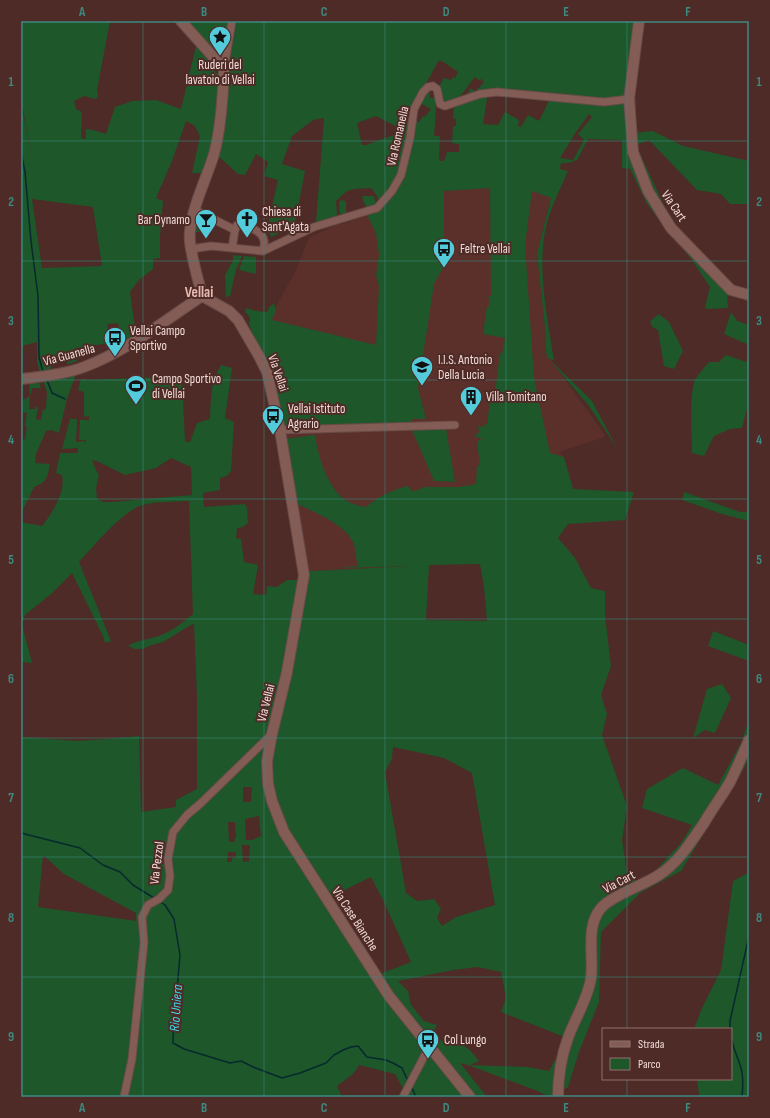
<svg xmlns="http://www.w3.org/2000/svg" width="770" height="1118" font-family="'Sofia Sans Condensed',sans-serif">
	<rect width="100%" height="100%" fill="#4e2b26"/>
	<path fill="#5b302b" d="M501,186L529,190L551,197L537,253L545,328L546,353L605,435L602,438L559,452L564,457L573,489L557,542L561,559L312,571L305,570L290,473L269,319L295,272L309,238L335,225L347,223L374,212L391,197L466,188Z"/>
	<path fill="#1d572a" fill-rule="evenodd" d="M21,21H110L97,90L98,96L96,99L84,96L74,101L76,109L82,112L81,138L86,139V129L93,130L106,134L115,107L132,101L156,100L181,109L196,46L211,64L220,79L216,133L204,175L200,173H192L200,136L195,126L186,121L172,161L156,198L163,201L160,236V258L153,259V269L140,279L130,292L136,335L122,343L118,323L107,324L110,343L75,348L77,361L69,364L64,361L53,363L49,371L40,373L37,361V342L21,346V102L32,160L21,97ZM32,199L93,207L102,266L42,268Z
		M184,21H229L225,45L223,48L226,55L218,58Z
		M234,21H635L629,81L636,100L634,133L653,131L683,146L749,161V203L747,204H730L721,194L697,190L649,140L636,145L668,214L679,232L726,279L728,308L707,309L705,307L710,287L692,260L666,229L647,204L630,169L622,168V140L588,139L577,160L568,163H561L560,169L568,171C562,185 555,199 550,213C534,257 547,315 554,360L549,359L592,401L617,448L589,406L548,358L546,353L545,328L537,253L551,198L532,191L525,245L534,378L550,453L564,457L573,489L634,492L625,520L568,524L558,538L575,558L591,588L605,591V615L611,666L601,695L607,714L602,735L627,806L622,840L627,874L643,884L681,843L692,825L642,808L647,789L683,768L718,785L742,741L749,719V757L744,768L681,871L640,893L601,932L599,1002L579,1052L568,1087L550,1097L535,1090L468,1065L460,1063L487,1097H403L405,1092L395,1074L359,1065L353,1074L337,1086L342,1097H21V737L78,741L108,739L139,736L141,812L176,807V800L197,789V698L194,624L191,625L163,642L152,645L142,649H135L128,646C136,640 152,639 161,635C174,630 183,622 193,614L189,501C174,502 158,501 143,505C124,509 93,547 79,562L111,641L105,643L103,636L72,573L51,594L25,615L22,625L32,663L21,662V522L42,526C52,513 66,492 62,475L56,473L60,453H78V448L62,449L70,419H77L76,442L85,441L86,446V440H79L80,420H89V416L84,417V392L78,390L81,379L88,380L182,376L185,442H190L197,423L210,419C211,400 210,381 221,365L232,368L225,418L234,422L231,471L227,476L220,478V490L203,493L204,507L245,504L247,508L248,523L243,527L237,528L236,538L241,539L244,562L258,565L253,594L266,595L267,586L277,587L287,580H297L300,591L267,761L305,570L312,571L411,566L339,568L358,566C356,559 356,549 353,542C345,524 312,511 295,503L284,439L315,435C318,457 329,494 351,503C355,505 361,506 366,507C379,496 392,490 408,486L412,491H415L425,487H459L476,484L477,466L480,465L477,441L481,440L480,437L475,438L476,434L479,433L478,426L484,427L485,424L488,423C487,416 490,407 490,399L494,400L500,353L502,354L505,338L483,334L487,306H489L490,301L488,296H491L490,188L444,191V266L434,284L418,388L426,419H411V423L283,428L252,336V332L248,321L250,322V318L245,311L246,308L256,311L267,312L269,307L274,303L276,312L273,316L272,320L376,345L379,286L376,275L379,255L376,233L367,215L374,212L391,197L394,196L393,195L406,172L414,121L419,122L423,116L425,117L431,109L420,103L429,89L430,98H435L436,111L434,136H440L439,161H444L447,152H459V144L452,143L453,126H456V119L453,118L454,105L488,93L483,124L498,125L505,112L519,120L518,126L521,127L528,115L539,121L551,97L571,99L566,94L484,89L465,97L471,88L475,92L484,82L481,79L479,80L475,77C465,88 459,106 441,102L439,86L444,78L451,80L453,77L455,78L458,72L445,63L439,60L410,112L405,111L404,117L409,118L408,138L400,175L380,202L374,191L370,188L354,189L347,191L336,201L337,215L317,224L316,223L324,118L313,120L292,136L282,164L305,171L293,234L289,237L286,230L271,237L269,232L266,233L278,180L264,176L268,162L256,154L245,175L238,174L217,155L228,55ZM589,114L592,117L578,134L584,140L573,160L560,158L576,132ZM376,116L405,131L366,145H362L357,123ZM171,458L191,467L192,495L112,502H104L97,499L96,488L99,475L96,470L92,460L99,462L125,475L156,468ZM480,564L484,587L487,621L426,620L429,565ZM393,747L444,758L472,773L495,905L456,917L442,926L437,918L441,909L434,899L417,901L406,893L385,772L392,759ZM243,787H252L251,802H243ZM259,816L261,836L252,840H246L245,819ZM228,822H235L236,838L234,839L235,842H229ZM242,845H250L249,861L243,862ZM228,852H236L235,858H232V862H227ZM43,855L64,874L136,913V921L38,907ZM371,877L384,902L411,962L375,976L326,899ZM478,967L501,972L506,998L501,1012L567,1038L549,1071L528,1067L470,1065L479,1061L470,1050L457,1041L444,1042L431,1036L437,1025L424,1021L411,1005L408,991L398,981L453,970Z
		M362,196H374L376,205L368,209L364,203Z
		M341,200L346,201V213L340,214L339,203Z
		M198,214L215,222L214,227L208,226L205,232H195Z
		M233,255L242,256L236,270L230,296L226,297L225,275L233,260Z
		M244,256L256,257V274L239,270Z
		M731,312L737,321L749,325V345L724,334Z
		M659,314L669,322L683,351L674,369L664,366L658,330L652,327L650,321Z
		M726,355L746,362L749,358V401L742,428L730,429L714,436L704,456L692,453C692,436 689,394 695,380C699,373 704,368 709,362H719Z
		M74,375L75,377L67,399L59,433L51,430L46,431L36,454L35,463L50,464C47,477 48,482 34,487L21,514V440L25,439L27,427H25L27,413L22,412L23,399H27V397L30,396L29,409H35L36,407H38L36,419L41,420L43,409L45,410L46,408L47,392L43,381L46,379L49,385L47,379Z
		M38,380L41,388H32L31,394H30L29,381Z
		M446,429L455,482L434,481L412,430Z
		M684,492L740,512H749V521L722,514L682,500Z
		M713,631L749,645V661L708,646Z
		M722,684L731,698L715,733L705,730L693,738L707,689Z
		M749,870V1097H702L699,1095L697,1079H731V1029H694L702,1008L721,970L733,881L748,873Z"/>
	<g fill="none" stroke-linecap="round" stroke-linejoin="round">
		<path stroke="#072a2e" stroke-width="1.5" d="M21,152L25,172L31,241L38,296L39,357L43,372
			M47,380L52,393L65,399
			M21,833L80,848L103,865L120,872L133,885L154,898
			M159,901L165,905L174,919L180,955L177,990L174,1013L173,1043L184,1049L230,1063L241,1061L253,1067L282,1078L300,1073L326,1063L334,1055L343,1050L351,1047L358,1046L367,1057L386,1060L393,1063L402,1068L408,1081
			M730,1029V1021L749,936
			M731,1035C732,1046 737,1055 740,1065C744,1075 743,1087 742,1097
			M411,1086L416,1097"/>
		<g stroke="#684a47" stroke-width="9">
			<path id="street" d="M224,69L232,21
				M195,210L235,230
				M232,248L235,230L237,225C245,224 263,231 264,241C265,244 263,248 263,251
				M191,249L211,246L263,251
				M263,251L314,227L377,208L392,191L401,175L410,138L414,109L423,92L428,87L433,86L437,89L440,104L445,106L480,94L497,92L604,102L629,99
				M280,430L455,425
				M124,1097L132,1059L144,942L142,917L148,905L159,899L168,890L170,876L168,859L173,832L187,815L200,804L272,734
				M403,1097L429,1047"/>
		</g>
		<g stroke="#684a47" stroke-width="12">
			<path id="secondary" d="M181,21L224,69C223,94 221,129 214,154C207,178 187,217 190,242C192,260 198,278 202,296L229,311L238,320L259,356L267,372L280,430L304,575L287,672L272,734L267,761L268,784L272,801L284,832L389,996L470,1097
				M639,21L629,99L633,152L648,191L671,228L731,290L749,295
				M21,379C40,377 67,374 84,367C127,351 164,321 202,296
				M558,1097C558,1077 561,1057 568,1038C575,1018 588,999 591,978C594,956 585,927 601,908C611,896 644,885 659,875C679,862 691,842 704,823C712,809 722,796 730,782C737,768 743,754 749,740"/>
		</g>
		<use href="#street" stroke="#835c56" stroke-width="7"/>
		<use href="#secondary" stroke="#835c56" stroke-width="10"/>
	</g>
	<path fill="none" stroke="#3c8a83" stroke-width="1" stroke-opacity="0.55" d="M143,21V1097M264,21V1097M385,21V1097M506,21V1097M627,21V1029M21,141H749M21,261H749M21,380H749M21,499H749M21,619H749M21,738H749M21,857H749M21,977H749M627,1079V1097"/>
	<defs>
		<g id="sight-pin" transform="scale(1.15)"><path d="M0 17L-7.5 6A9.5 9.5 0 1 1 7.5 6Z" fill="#53cbdb" stroke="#4e2b26"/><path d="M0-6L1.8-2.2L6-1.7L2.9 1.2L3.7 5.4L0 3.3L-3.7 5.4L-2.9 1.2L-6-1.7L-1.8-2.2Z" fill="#111"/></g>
		<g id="church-pin" transform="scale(1.15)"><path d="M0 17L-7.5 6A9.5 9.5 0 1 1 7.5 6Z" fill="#53cbdb" stroke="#4e2b26"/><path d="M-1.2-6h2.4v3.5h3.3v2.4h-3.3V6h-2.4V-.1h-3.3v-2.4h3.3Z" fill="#111"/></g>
		<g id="bar-pin" transform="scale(1.15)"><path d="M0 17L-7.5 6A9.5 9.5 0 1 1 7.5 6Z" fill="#53cbdb" stroke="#4e2b26"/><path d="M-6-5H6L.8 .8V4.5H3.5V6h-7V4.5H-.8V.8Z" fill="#111"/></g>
		<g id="bus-pin" transform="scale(1.15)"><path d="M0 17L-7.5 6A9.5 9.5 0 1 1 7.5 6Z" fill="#53cbdb" stroke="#4e2b26"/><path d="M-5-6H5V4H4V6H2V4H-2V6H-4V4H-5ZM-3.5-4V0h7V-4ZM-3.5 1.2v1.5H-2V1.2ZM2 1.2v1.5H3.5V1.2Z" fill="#111"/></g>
		<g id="school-pin" transform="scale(1.15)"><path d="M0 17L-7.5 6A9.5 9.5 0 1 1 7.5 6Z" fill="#53cbdb" stroke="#4e2b26"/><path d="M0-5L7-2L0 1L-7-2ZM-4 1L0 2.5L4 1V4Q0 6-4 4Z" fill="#111"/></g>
		<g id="stadium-pin" transform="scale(1.15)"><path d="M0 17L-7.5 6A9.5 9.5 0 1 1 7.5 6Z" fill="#53cbdb" stroke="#4e2b26"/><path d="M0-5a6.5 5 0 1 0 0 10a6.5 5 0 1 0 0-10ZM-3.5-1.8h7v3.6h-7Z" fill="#111"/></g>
		<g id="building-pin" transform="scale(1.15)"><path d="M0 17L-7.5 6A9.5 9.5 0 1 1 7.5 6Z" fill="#53cbdb" stroke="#4e2b26"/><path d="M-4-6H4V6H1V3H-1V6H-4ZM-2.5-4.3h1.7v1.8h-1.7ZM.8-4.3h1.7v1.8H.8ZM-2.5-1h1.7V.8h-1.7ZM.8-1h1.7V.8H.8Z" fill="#111"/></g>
	</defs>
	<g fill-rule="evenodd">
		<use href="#sight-pin" x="220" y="37"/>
		<use href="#church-pin" x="247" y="219"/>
		<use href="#bar-pin" x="206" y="220"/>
		<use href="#bus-pin" x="444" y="249"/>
		<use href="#bus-pin" x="115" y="338"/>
		<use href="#school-pin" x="422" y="367"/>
		<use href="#stadium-pin" x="136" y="386"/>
		<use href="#building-pin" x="471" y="397"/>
		<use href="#bus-pin" x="273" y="416"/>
		<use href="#bus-pin" x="428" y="1040"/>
	</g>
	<g text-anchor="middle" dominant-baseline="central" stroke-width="4" stroke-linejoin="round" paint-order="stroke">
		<g font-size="13" fill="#f2dbd7" stroke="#4e2b26" text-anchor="start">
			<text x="220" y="65" text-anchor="middle">Ruderi del<tspan x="220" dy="15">lavatoio di Vellai</tspan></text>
			<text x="262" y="212">Chiesa di<tspan x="262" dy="15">Sant'Agata</tspan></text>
			<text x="190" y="220" text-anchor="end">Bar Dynamo</text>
			<text x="460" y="249">Feltre Vellai</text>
			<text x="130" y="331">Vellai Campo<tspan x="130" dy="15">Sportivo</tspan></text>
			<text x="438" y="360">I.I.S. Antonio<tspan x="438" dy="15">Della Lucia</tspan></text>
			<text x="152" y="379">Campo Sportivo<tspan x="152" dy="15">di Vellai</tspan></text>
			<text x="486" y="397">Villa Tomitano</text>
			<text x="288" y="409">Vellai Istituto<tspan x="288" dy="15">Agrario</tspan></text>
			<text x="444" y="1040">Col Lungo</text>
		</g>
		<g font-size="13" fill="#f2dbd7" stroke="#4e2b26">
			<text transform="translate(398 136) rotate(-77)">Via Romanella</text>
			<text transform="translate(674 206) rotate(56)">Via Cart</text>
			<text transform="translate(69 355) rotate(-15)">Via Guanella</text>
			<text transform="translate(278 373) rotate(71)">Via Vellai</text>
			<text transform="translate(266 703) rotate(-76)">Via Vellai</text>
			<text transform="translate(157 863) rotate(-83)">Via Pezzol</text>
			<text transform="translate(619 882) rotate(-28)">Via Cart</text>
			<text transform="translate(355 919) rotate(57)">Via Case Bianche</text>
		</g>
		<g font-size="14" font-style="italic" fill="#3ddbef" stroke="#4e2b26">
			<text transform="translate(176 1008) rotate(-86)">Rio Uniera</text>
		</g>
		<g font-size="15" font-weight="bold" fill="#e7bab3" stroke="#4e2b26">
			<text x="199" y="292">Vellai</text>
		</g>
	</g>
	<rect width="770" height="1118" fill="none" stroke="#4e2b26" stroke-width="44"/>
	<rect x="602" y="1028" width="130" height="52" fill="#4e2b26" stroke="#90716d"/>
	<rect x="610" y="1041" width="20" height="6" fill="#835c56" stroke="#90716d"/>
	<text x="638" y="1048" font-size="12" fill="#f2dbd7">Strada</text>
	<rect x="610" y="1058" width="20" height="12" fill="#1d572a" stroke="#90716d"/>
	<text x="638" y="1068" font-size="12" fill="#f2dbd7">Parco</text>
	<rect x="22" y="22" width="726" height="1074" fill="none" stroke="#3c8a83" stroke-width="1.5"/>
	<g font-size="13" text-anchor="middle" font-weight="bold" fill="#3c8a83">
		<text x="82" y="16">A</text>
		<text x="204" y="16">B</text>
		<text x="324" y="16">C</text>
		<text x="446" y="16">D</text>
		<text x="566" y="16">E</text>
		<text x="688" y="16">F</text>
		<text x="11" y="86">1</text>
		<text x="759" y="86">1</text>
		<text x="11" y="206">2</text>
		<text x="759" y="206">2</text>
		<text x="11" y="325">3</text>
		<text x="759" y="325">3</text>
		<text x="11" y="444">4</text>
		<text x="759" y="444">4</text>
		<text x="11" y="564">5</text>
		<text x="759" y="564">5</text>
		<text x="11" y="683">6</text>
		<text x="759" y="683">6</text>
		<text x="11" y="802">7</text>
		<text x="759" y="802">7</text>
		<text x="11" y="922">8</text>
		<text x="759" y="922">8</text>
		<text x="11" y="1041">9</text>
		<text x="759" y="1041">9</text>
		<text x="82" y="1112">A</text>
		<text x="204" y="1112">B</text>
		<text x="324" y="1112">C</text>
		<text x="446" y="1112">D</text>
		<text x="566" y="1112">E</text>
		<text x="688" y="1112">F</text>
	</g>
</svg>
